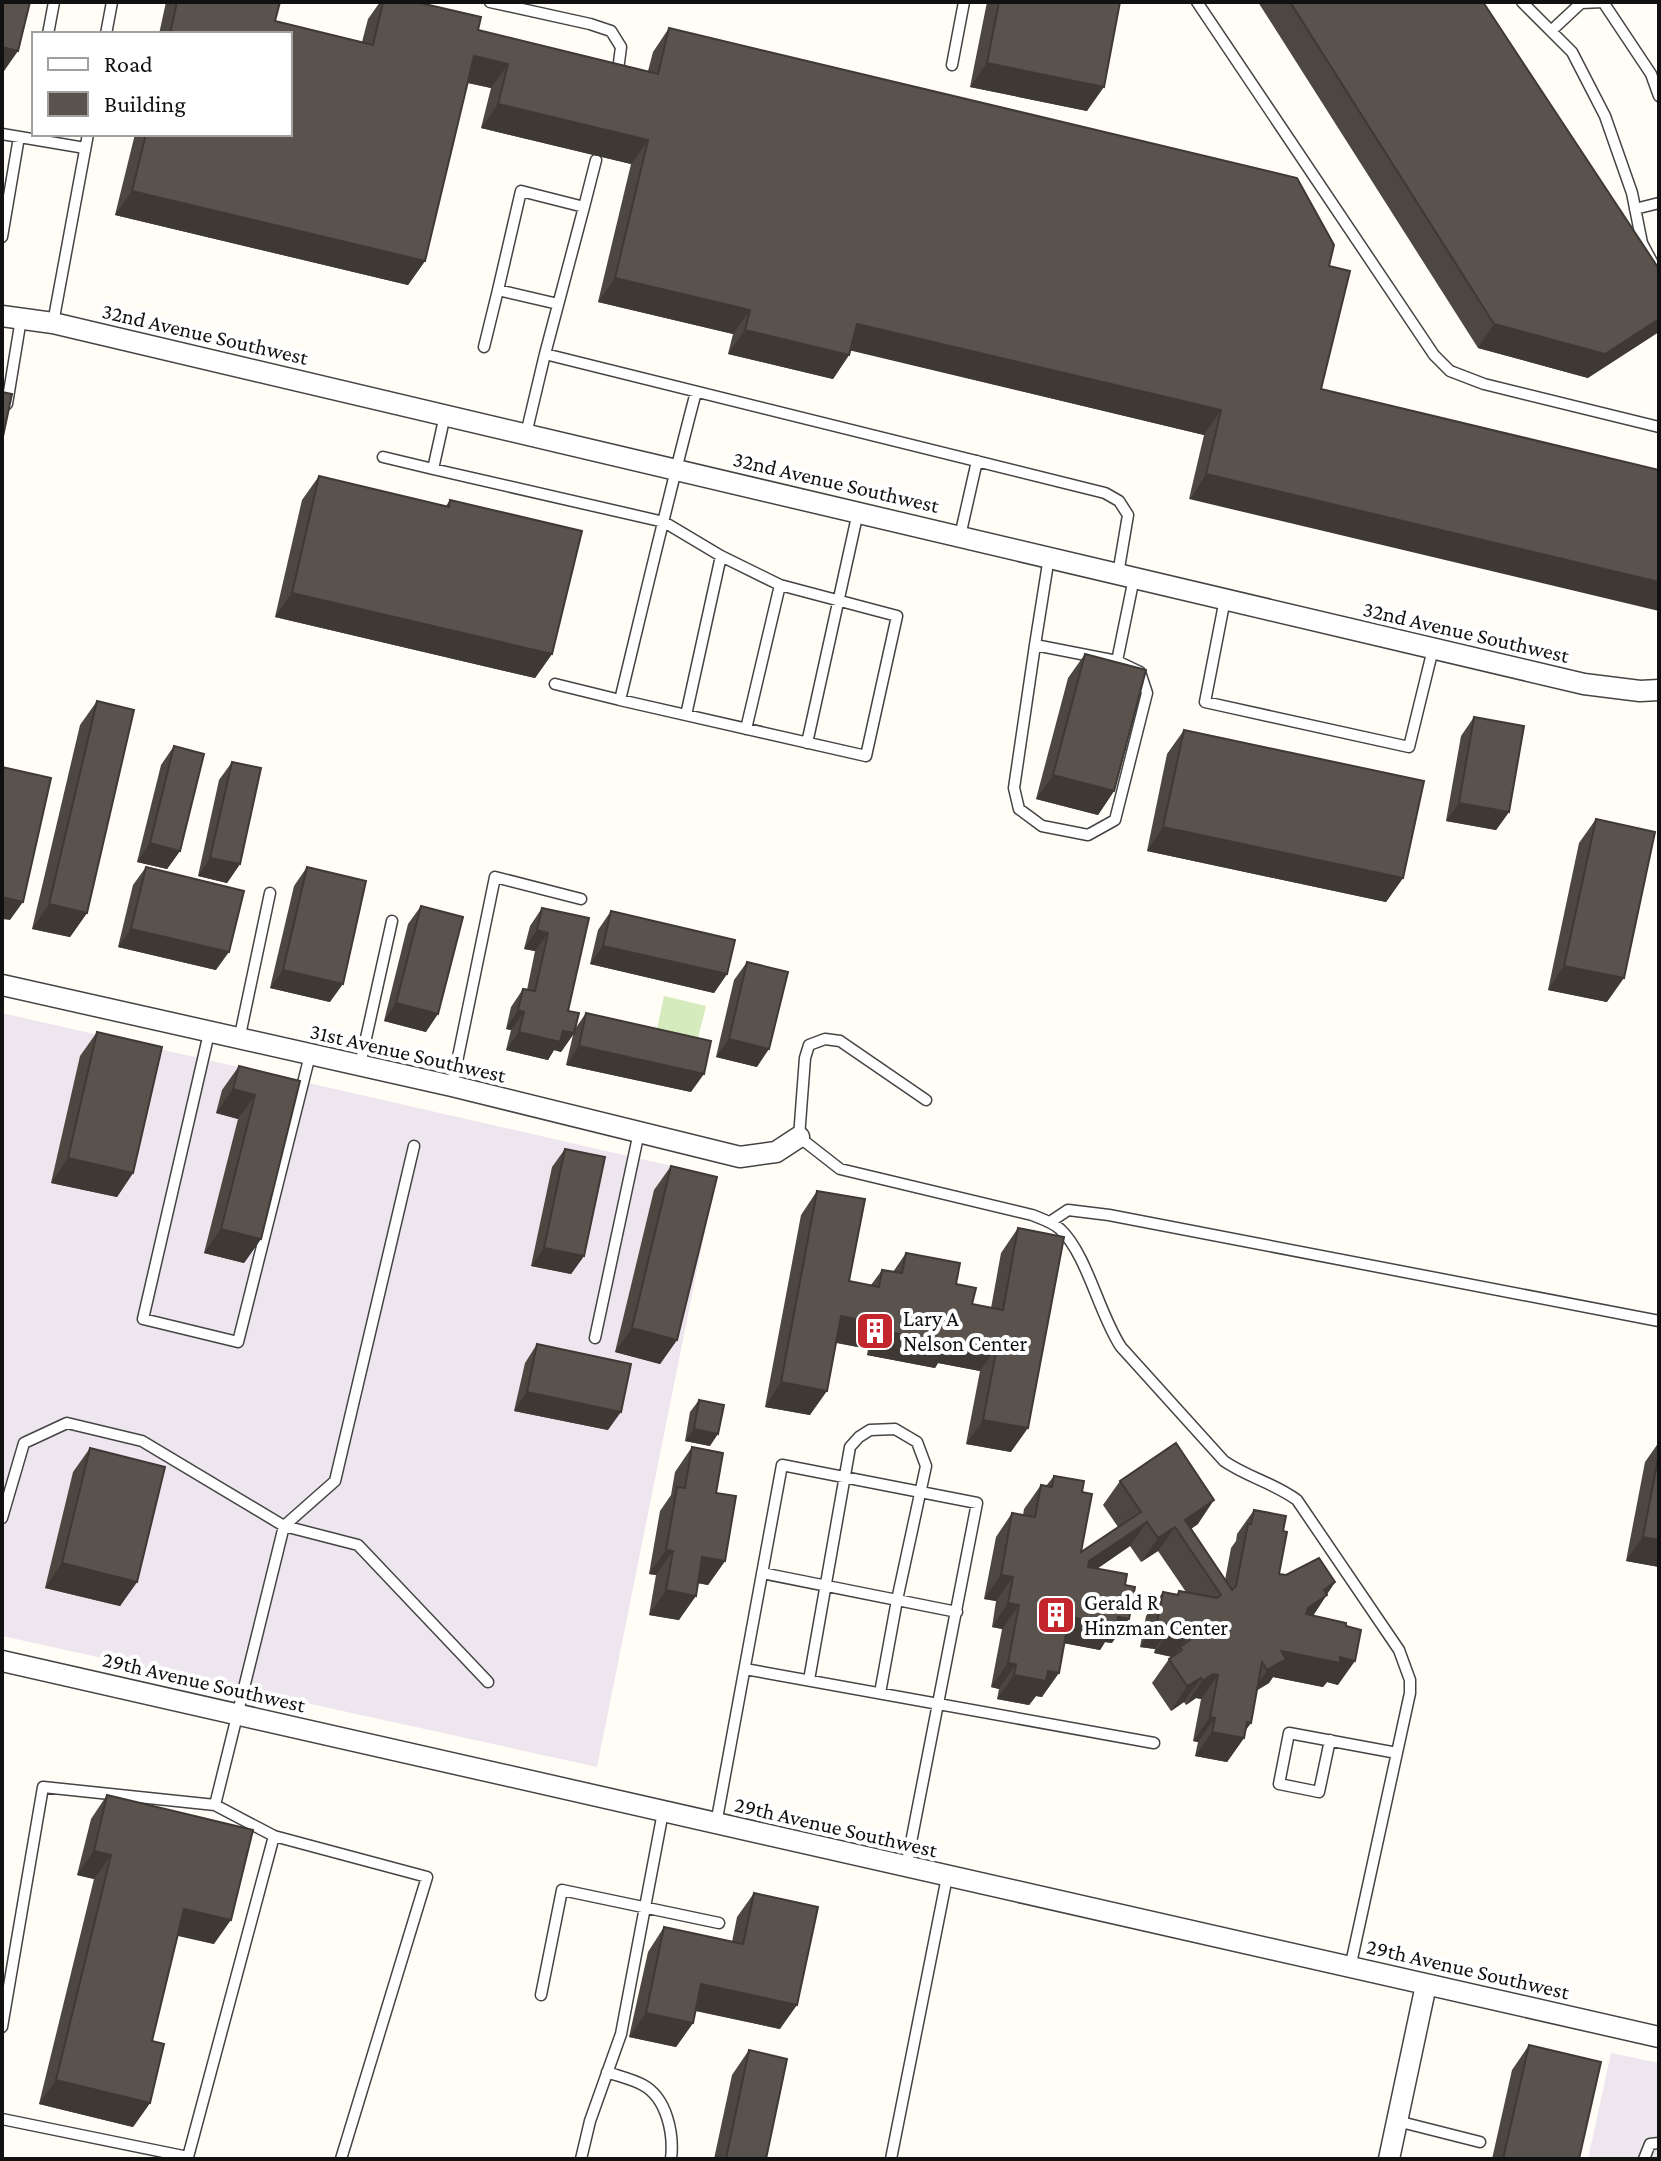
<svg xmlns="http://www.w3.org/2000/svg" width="1661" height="2161" font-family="'Crimson Pro',serif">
	<rect width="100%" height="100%" fill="#fffdf5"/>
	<path fill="#eee6ef" d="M2,1013L716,1176L597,1767L2,1636Z
		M1611,2053L1659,2063V2159H1588Z"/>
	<path fill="#d5ebbd" d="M664,996L706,1006L698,1038L657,1029Z"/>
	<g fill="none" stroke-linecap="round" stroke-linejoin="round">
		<g stroke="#444" stroke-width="13">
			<path id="lane" d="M490,2L590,24L611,31L621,47L617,78
				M1197,2L1434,355L1450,371L1484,384L1659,427
				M1522,2L1572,52L1605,116L1632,193L1642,243L1659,275
				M1551,31L1581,3L1603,2L1651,74L1659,96
				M48,34L54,2
				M106,34L112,2
				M952,65L964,2
				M2,134L85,148
				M584,207L596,160
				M1635,209L1659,203
				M2,237L19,137
				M53,323L88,134
				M484,347L498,290
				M545,354L584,207L521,191L498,290L558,304
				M7,404L21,319
				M445,415L433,469L664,522L721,556L780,585L897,616L866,756L620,700C645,597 669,494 696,392
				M526,434L545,354L1105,493L1119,501L1128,515L1118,574
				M383,457L433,469
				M960,536L977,461
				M1049,557L1035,645L1117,661L1134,578
				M1225,599L1205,702L1409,747L1433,649
				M1035,645L1014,788L1019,809L1042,826L1088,835L1115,820L1147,693L1140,672L1117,661
				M555,684L620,700
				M686,715L721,556
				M746,729L780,585
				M807,743L858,512
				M209,1033L143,1319L238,1342L310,1055
				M239,1040L270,893
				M360,1065L392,921
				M452,1086L495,877L581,899
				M926,1100L840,1041L825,1039L809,1045L805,1058L799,1137L840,1169L1032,1215C1042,1219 1052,1222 1060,1229C1087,1254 1099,1314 1121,1347L1224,1461C1247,1477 1274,1483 1297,1500L1399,1650L1410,1680V1693L1350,1968
				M1050,1222L1068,1210L1109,1215L1659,1321
				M595,1338L639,1132
				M2,1518L24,1443L67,1423L142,1441L284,1526L358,1545L488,1682
				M762,1573L957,1612
				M745,1669L1154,1743
				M809,1680L850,1447L859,1437L870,1430L895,1429L917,1442L926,1466L897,1600L880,1693
				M1330,1740L1319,1792L1279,1784L1289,1733L1397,1753
				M215,1805L284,1526L335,1481L414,1146
				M716,1824L782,1465L977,1503L906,1868
				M274,1836L427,1877L341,2159
				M541,1995L562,1890L719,1923
				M2,2027L43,1787L215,1805L274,1836L188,2157L2,2119
				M607,2072C618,2076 632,2079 643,2085C667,2098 674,2134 671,2159
				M1397,2121L1480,2142
				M581,2159L590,2121L621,2034L663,1812
				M891,2159L947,1877
				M1644,2159L1650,2144L1659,2143"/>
		</g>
		<g stroke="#444" stroke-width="23">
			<path id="street" d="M2,316L53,323L1584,684L1640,691L1659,690
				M2,985L452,1086L740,1157L776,1152L799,1137
				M2,1661L1659,2037
				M1389,2159L1426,1985"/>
		</g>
		<use href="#lane" stroke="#fff" stroke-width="10"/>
		<use href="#street" stroke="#fff" stroke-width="20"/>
	</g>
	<path fill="#4d4742" d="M166,2H280L275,21L362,42L368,19L380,2H416L478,30L648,71L653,52L669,28L1329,266L1350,271L1189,499L1204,435L851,350L849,355L833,379L728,354L733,334L598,302L631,164L481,128L491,88L467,83L425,261L408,285L115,215L135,134H290V34H159Z
		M987,2H1120L1087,111L970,87Z
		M1258,2H1483L1588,378L1478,348Z
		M319,476L446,506L450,500L552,654L535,678L275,617L302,500Z
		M1085,654L1114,791L1098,815L1036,799L1068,678Z
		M97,701L87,913L70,937L32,929L80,725Z
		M1474,717L1509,812L1496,830L1446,821L1461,736Z
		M1184,730L1403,878L1386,902L1147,851L1167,754Z
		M174,746L180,851L167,869L137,862L161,765Z
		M232,762L240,864L227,883L198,876L219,780Z
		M1596,819L1607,1002L1548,990L1579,843Z
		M146,867L216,970L118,947L133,885Z
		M307,867L330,1002L270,988L294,886Z
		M421,906L426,1032L384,1021L408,924Z
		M542,908L568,1011L575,1029L586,1013L691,1092L566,1065L573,1035L561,1052L554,1050L548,1060L506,1050L511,1030L506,1029L511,1007L523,989L527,990L535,951L524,949L530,926Z
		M611,911L727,974L714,993L590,964L598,930Z
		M747,962L757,1067L716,1057L734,980Z
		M97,1032L133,1173L117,1197L51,1183L80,1056Z
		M239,1066L300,1081L261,1239L244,1263L204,1253L238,1119L216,1113L222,1090Z
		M565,1149L584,1256L571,1274L531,1266L552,1167Z
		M671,1166L677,1340L660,1364L615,1352L654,1190Z
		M817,1191L849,1281L871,1285L882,1270L893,1272L906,1253L956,1284L972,1304L991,1308L1001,1253L1018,1228L1011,1452L966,1444L980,1371L938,1363L935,1368L867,1355L868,1349L836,1343L810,1415L765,1407L801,1215Z
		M537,1344L608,1430L514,1411L525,1363Z
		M699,1400L710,1446L685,1441L690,1412Z
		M1659,1442V1567L1626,1561L1645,1462Z
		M692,1447L716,1493L725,1561L708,1585L698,1583L679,1620L649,1615L656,1575L649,1574L660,1511L671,1495L675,1472Z
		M90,1448L137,1582L120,1606L45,1588L73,1472Z
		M1054,1476L1082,1492L1081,1552L1118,1527L1103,1505L1120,1481L1198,1524L1191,1529L1225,1580L1231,1548L1236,1541L1237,1534L1254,1510L1283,1531L1279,1574L1335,1582L1313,1616L1338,1685L1327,1682L1323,1687L1273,1677L1269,1683L1257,1690L1251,1723L1245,1730L1244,1738L1227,1762L1195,1756L1198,1742L1193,1741L1201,1699L1196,1698L1186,1705L1184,1702L1171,1711L1152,1683L1169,1659L1172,1657L1154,1653L1155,1649L1140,1647L1146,1616L1163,1592L1177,1594L1179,1591L1186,1592L1158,1551L1141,1562L1130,1546L1097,1569L1112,1643L1105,1642L1100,1650L1064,1643L1042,1697L1036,1696L1029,1705L997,1699L999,1689L991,1687L1002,1629L992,1627L996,1601L984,1599L996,1537L1012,1513L1023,1515L1024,1509L1041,1485L1046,1486Z
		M107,1795L214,1944L178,1936L152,2041L150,2103L133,2127L39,2104L94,1879L77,1875L91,1819Z
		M754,1893L780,2029L695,2011L693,2023L676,2047L629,2037L648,1952L664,1927L732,1942L737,1917Z
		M1529,2045L1579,2159H1492L1512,2070Z
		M749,2050L766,2159H714L732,2075Z"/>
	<path fill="#3f3936" d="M2,47L18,51L2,74Z
		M474,56L508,64L491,88L457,80Z
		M987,63L1104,87L1087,111L970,87Z
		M498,104L648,140L631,164L481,128Z
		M132,191L425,261L408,285L115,215Z
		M615,278L750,310L733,334L598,302Z
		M1659,319V332L1588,378L1478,348L1494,324Z
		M857,324L1221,410L1204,435L840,348Z
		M745,330L849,355L833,379L728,354Z
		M1206,474L1659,582V611L1189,499Z
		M292,593L552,654L535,678L275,617Z
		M1053,775L1114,791L1098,815L1036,799Z
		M1459,803L1509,812L1496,830L1446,821Z
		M1163,827L1403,878L1386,902L1147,851Z
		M150,843L180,851L167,869L137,862Z
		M210,858L240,864L227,883L198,876Z
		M2,897L23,902L10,920L2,919Z
		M49,904L87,913L70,937L32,929Z
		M131,929L229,952L216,970L118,947Z
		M537,930L548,933L535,951L524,949Z
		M603,946L727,974L714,993L590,964Z
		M1564,966L1624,978L1607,1002L1548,990Z
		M283,970L343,984L330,1002L270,988Z
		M396,1003L438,1014L426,1032L384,1021Z
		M518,1010L524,1012L511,1030L506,1029Z
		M563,1031L574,1033L561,1052L554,1050L548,1060L506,1050L519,1032Z
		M729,1039L769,1049L757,1067L716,1057Z
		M579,1046L704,1074L691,1092L566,1065Z
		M233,1089L255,1095L238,1119L216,1113Z
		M68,1158L133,1173L117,1197L51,1183Z
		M221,1229L261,1239L244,1263L204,1253Z
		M544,1248L584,1256L571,1274L531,1266Z
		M841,1316L885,1325L868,1349L824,1340Z
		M632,1328L677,1340L660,1364L615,1352Z
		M884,1331L954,1339L997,1347L980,1371L938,1363L935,1368L867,1355Z
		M781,1382L827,1391L810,1415L765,1407Z
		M527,1392L621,1412L608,1430L514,1411Z
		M983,1420L1028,1428L1011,1452L966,1444Z
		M694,1429L718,1434L710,1446L685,1441Z
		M1214,1500L1198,1524L1181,1535L1185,1520Z
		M1147,1522L1130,1546L1073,1585L1089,1561Z
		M1175,1527L1158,1551L1141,1562L1158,1538Z
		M1643,1537L1659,1540V1567L1626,1561Z
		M666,1550L673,1551L656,1575L649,1574Z
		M702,1557L725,1561L708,1585L686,1581Z
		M62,1563L137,1582L120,1606L45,1588Z
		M1001,1575L1013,1577L996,1601L984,1599Z
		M1335,1582L1310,1620L1291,1633L1308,1608L1324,1590Z
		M666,1590L696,1596L679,1620L649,1615Z
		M1008,1603L1019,1605L1002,1629L992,1627Z
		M1069,1617H1118L1129,1619L1112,1643L1105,1642L1100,1650L1052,1641Z
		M1157,1622L1172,1625L1155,1649L1140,1647Z
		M1171,1629L1191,1633L1173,1657L1154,1653Z
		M1281,1651L1340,1657L1355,1661L1338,1685L1327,1682L1323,1687L1273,1677L1269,1683L1251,1694Z
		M1008,1663L1016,1664L999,1689L991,1687Z
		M1048,1671L1059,1673L1042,1697L1036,1696L1029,1705L997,1699L1014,1675Z
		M1213,1674L1218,1675L1201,1699L1196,1698L1186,1705L1202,1681Z
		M1201,1678L1184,1702L1171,1711L1187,1686Z
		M1210,1717L1215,1718L1198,1742L1193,1741Z
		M1247,1722L1251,1723L1241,1737L1244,1738L1227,1762L1195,1756L1212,1732Z
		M94,1851L111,1855L94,1879L77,1875Z
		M184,1909L231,1920L214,1944L167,1933Z
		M701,1984L797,2005L780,2029L684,2008Z
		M646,2013L693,2023L676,2047L629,2037Z
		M56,2080L150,2103L133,2127L39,2104Z"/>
	<path fill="#5a524d" stroke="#3f3936" stroke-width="2" d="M2,2H30L18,51L2,47Z
		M177,2H280L275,21L373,45L383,2H416L481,17L478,30L658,74L669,28L1297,178L1334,245L1329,266L1350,271L1321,389L1659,470V582L1206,474L1221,410L857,324L849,355L745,330L750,310L615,278L648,140L498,104L508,64L474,56L425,261L132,191L146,134H290V34H170Z
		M999,2H1120L1104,87L987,63Z
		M1290,2H1483L1659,269V319L1605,354L1494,324Z
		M2,392L12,394L2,441Z
		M319,476L449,507L450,500L582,531L552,654L292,593Z
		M1085,654L1146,670L1114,791L1053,775Z
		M97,701L134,710L87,913L49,904Z
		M1474,717L1524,726L1509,812L1459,803Z
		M1184,730L1424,781L1403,878L1163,827Z
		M174,746L204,754L180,851L150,843Z
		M232,762L261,768L240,864L210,858Z
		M2,767L51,778L23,902L2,897Z
		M1596,819L1655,832L1624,978L1564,966Z
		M146,867L244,891L229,952L131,929Z
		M307,867L366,881L343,984L283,970Z
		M421,906L463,917L438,1014L396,1003Z
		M542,908L589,918L568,1011L579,1013L574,1033L563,1031L560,1042L519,1032L524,1012L518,1010L523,989L535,991L548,933L537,930Z
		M611,911L735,940L727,974L603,946Z
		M747,962L788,972L769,1049L729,1039Z
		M586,1013L711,1041L704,1074L579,1046Z
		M97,1032L162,1047L133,1173L68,1158Z
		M239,1066L300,1081L261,1239L221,1229L255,1095L233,1089Z
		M565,1149L605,1157L584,1256L544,1248Z
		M671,1166L717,1177L677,1340L632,1328Z
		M817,1191L865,1199L849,1281L879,1287L882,1270L902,1273L906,1253L960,1263L956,1284L976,1288L972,1304L1003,1310L1018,1228L1064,1237L1028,1428L983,1420L997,1347L954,1339L952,1344L884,1331L885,1325L841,1316L827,1391L781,1382Z
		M537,1344L631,1364L621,1412L527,1392Z
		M699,1400L724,1405L718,1434L694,1429Z
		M1176,1443L1214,1500L1185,1520L1232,1590L1236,1586L1248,1524H1251L1254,1510L1286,1516L1283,1531L1287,1532L1279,1574L1286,1575L1319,1558L1335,1582L1324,1590L1327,1595L1308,1608L1306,1614L1346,1623V1626L1361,1630L1355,1661L1340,1657V1663L1281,1651L1286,1659L1267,1670L1262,1662L1251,1723L1247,1722L1244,1738L1212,1732L1215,1718L1210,1717L1218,1675L1213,1674L1202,1681L1201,1678L1187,1686L1169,1659L1182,1650L1180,1647L1190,1640L1191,1633L1171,1629L1172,1625L1157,1622L1163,1592L1178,1595L1179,1591L1217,1598L1221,1595L1175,1527L1158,1538L1147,1522L1089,1561L1088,1567L1127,1574L1125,1585L1135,1587L1129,1619L1118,1617L1117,1626L1069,1617L1059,1673L1048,1671L1046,1681L1014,1675L1016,1664L1008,1663L1019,1605L1008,1603L1013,1577L1001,1575L1012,1513L1035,1517L1041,1485L1052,1487L1054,1476L1084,1481L1082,1492L1092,1494L1081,1552L1141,1512L1120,1481Z
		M692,1447L723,1453L716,1493L736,1496L725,1561L702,1557L696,1596L666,1590L673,1551L666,1550L677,1487L685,1488Z
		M90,1448L165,1467L137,1582L62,1563Z
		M1659,1453V1540L1643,1537Z
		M107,1795L253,1830L231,1920L184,1909L152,2041L164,2044L150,2103L56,2080L111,1855L94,1851Z
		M754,1893L818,1907L797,2005L701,1984L693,2023L646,2013L664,1927L743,1944Z
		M1529,2045L1601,2062L1579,2159H1503Z
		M749,2050L787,2059L766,2159H726Z"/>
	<defs>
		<g id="building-square" transform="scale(2)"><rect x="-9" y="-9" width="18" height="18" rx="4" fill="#c4262e" stroke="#fff"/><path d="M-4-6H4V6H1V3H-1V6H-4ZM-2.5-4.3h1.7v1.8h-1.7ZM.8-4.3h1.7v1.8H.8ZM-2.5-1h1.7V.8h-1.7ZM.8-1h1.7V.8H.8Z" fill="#fff"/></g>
	</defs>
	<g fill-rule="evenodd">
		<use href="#building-square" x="875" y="1331"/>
		<use href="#building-square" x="1056" y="1615"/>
	</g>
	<g text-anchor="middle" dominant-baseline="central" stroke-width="8" stroke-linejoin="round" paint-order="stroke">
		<g font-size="22" fill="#111" stroke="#fff">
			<text transform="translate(205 334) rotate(13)">32nd Avenue Southwest</text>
			<text transform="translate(836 482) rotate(13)">32nd Avenue Southwest</text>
			<text transform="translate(1466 632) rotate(13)">32nd Avenue Southwest</text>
			<text transform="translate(408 1053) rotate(13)">31st Avenue Southwest</text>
			<text transform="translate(204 1682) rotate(13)">29th Avenue Southwest</text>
			<text transform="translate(836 1827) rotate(13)">29th Avenue Southwest</text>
			<text transform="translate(1468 1969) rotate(13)">29th Avenue Southwest</text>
		</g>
		<g font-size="22" fill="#111" stroke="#fff" text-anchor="start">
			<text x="903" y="1318">Lary A<tspan x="903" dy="25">Nelson Center</tspan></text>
			<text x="1084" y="1602">Gerald R<tspan x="1084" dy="25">Hinzman Center</tspan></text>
		</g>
	</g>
	<rect width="1661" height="2161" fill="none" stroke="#111111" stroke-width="8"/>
	<rect x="32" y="32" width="260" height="104" fill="#ffffff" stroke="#a0a0a0" stroke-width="2"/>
	<rect x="48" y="58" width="40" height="12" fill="#ffffff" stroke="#a0a0a0" stroke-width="2"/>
	<text x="104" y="72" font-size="24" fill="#111111">Road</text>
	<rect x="48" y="92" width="40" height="24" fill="#5a524d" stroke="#a0a0a0" stroke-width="2"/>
	<text x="104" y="112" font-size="24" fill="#111111">Building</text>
</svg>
